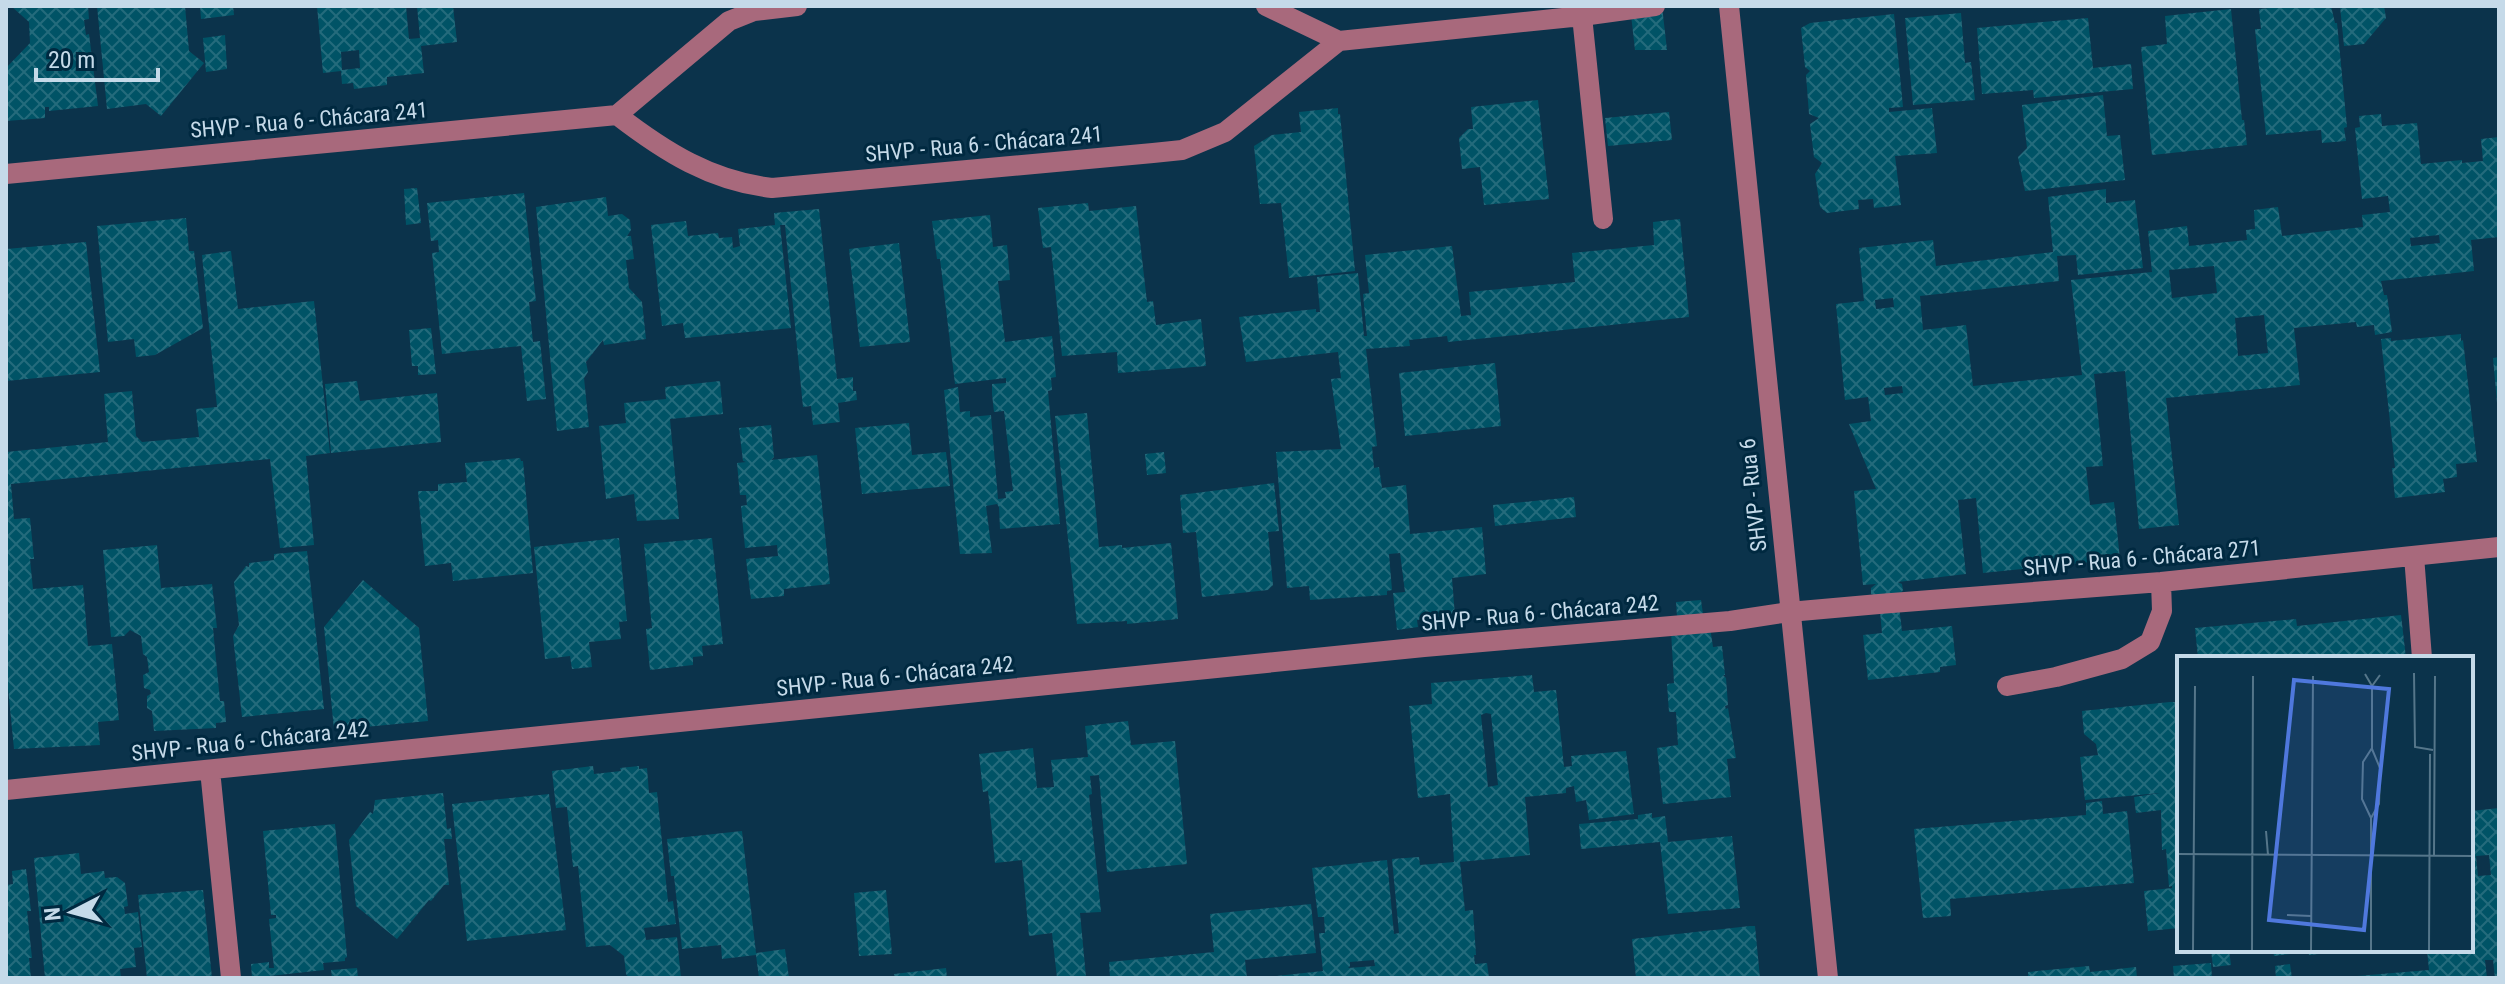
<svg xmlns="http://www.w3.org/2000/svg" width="2505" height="984" font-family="'Roboto Condensed',sans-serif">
	<defs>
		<pattern id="building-cross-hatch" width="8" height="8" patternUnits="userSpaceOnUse" patternTransform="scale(2)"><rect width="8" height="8" fill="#005366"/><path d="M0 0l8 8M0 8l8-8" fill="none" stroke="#246b7c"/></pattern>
	</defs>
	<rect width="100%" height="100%" fill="#0b334b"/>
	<path fill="url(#building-cross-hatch)" fill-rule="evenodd" d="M11,6H88L89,19L84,20L86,35L89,34L98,106L49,111V107H45V118L6,121V68L30,43L29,22Z
		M97,6H185L189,51L204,63L161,116L146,104L107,109Z
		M200,6H233L234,15L201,19Z
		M317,6H406L409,39L420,38L417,6H453L457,42L421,46L424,73L387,77V85L354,89L353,83L342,84L341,71L323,73ZM359,50L360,68L342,70L341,52Z
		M1630,6H1662L1667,50H1635Z
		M2292,6H2331L2335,23H2337L2347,127L2344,128L2346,141L2322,143L2321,130L2266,135L2255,29H2261L2259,9Z
		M2340,6H2384L2386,18L2364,44L2344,46Z
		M2231,9L2242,120H2244L2247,145L2152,155L2141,47L2167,44L2165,16Z
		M1961,13L1965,63L1971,62L1975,100L1913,105L1905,18Z
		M1894,14L1903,107L1889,108V112L1932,108L1937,153L1895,156L1901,205L1874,208L1873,199L1858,200L1859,209L1827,213L1820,207L1815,174L1822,163L1814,157L1810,124L1819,118L1809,114L1806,75L1810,71L1805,67L1801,28L1810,23Z
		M2088,18L2093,68L2131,64L2133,89L2034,98L2033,90L1982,94L1977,28Z
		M225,35L227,69L206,72L203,38Z
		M2103,95L2107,136L2120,135L2125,180L2025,191L2018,157L2027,148L2022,105Z
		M1538,100L1549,199L1484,205L1480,167L1462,169L1459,138L1468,129H1473L1471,107Z
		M1338,108V114H1340L1355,271L1289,278L1281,203L1260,204L1254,146L1272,135L1301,132L1299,112Z
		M1669,112L1672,140L1608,146L1605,118Z
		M2381,114L2382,126L2417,123L2421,164L2462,160V163L2483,161L2481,139L2499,137V237L2471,240L2474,271L2381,281L2384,295H2387L2392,332L2375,335L2374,325L2357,327L2356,322L2294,328L2300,385L2166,398L2179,525L2139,529L2125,371L2094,374L2103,466L2086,467L2090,505L2114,502L2120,559L1983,573L1976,498L1958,500L1966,574L1898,582L1902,584L1903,590L1898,598L1902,631L1952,626L1956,665L1940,667V672L1868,680L1863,635L1882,633L1879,601L1871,594V588L1876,584L1863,585L1854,491L1876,489L1849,424L1871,421L1868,397L1845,400L1836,304L1864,301L1859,248L1933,240L1936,266L2053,252L2048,197L2106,189V203L2135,200L2143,268L2078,275L2076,255L2057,256L2059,281L1920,296L1923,330L1966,325L1973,386L2082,375L2071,280L2152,272L2148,231L2187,226L2189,246L2247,240L2246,230L2255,229L2254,210L2278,207L2282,236L2363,227L2362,215L2390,212L2388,196L2362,199L2355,128L2360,127L2359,116ZM2439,235L2440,243L2411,246L2410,238ZM2214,266L2217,293L2172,298L2169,270ZM1893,298L1894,307L1876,309L1875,300ZM2264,315L2268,353L2238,356L2235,318ZM1902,386L1903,393L1885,395L1884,388Z
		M417,188L421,223L406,225L404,189Z
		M524,193L536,301L529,302L533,342L540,341L546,399L527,401L521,346L442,354L432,253L439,252L438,240L431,241L427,203Z
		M606,197L608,216L622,214L630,220L631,230L627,236H631L634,259L626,260L629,288L642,302L646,339L604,345L603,340L586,362L588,372L584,378L589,427L557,431L536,207Z
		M1088,203L1089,211L1136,206L1147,302L1153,301L1156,325L1201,319L1206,366L1118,373L1117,352L1062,356L1051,247L1043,248L1038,208Z
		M819,209L837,379L853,377V391H856L857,400L838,403L840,422L813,425L811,406L803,407L785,225H780L791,328L685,338L683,323L662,326L651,225L686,221L688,236L718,233L719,238L732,237L733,248L740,246L738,229L775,225L774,213Z
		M990,215L993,247L1007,245L1010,280L998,281L1005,342L1052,336L1056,377L1051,378L1052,390L1048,391L1060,524L1000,529L999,507L997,504L986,506L992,553L960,554L944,390L958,387L960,412L970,411V417L991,415L998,499L1006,498L1005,492L1013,491L1004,411L994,412L992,394V384L1006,383V378L955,384L940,259H937L932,221Z
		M186,218L189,251H194L203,328L155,355L136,357L134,339L108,342L97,226Z
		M1680,219L1689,317L1448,342L1447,336L1409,340L1410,346L1366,349L1377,446L1372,447L1374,468L1379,467L1382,488L1406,485L1410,534L1482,527L1486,574L1452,578L1455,616L1417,620L1418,627L1397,630L1393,593L1405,592L1400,553L1389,554L1392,590L1387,591V595L1310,600L1309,586L1287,588L1276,452L1341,449L1331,379L1341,378L1338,352L1246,362L1239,317L1316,309V312H1320L1317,277L1358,273L1364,336H1367L1363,294L1369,293L1365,255L1452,246L1461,316L1471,315L1469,292L1575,282L1572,253L1654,245L1653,222Z
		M86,242L100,372L6,381V249Z
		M899,243L910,342L860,347L849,249Z
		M231,251L238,309L314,301L330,453L306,456L314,545L280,548L270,459L11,484L14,519L30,518L34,559H30L33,589L83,585L88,646L112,644L119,720L98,722L100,745L14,749L6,668V452L108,442L104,394L111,393L132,391L136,436L142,442L199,437L196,409L217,407L202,255Z
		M431,328L436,374L418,375V366H412L409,330Z
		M2461,334V341L2463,340L2477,462L2456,464L2457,477L2443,479L2445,492L2395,498L2392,468H2395L2381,339L2391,338V341Z
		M2499,357V403H2497L2493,358Z
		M1495,363L1501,426L1405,436L1399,373Z
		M357,381L360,401L437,393L441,442L331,453L325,384Z
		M720,381L723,414L670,419L679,519L637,521L634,494L606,499L599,426L626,423L624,403L666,399L665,387Z
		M1087,413L1099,547L1122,545V548L1171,543L1178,619L1127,624V621L1077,624L1055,416Z
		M909,423L912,455L946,452L950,486L862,494L855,428Z
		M771,425L774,457L771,460L817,455L830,584L784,589V596L751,599L746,559L778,556L777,545L745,548L741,506L747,505L746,495H740L737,463L746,462L743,461L739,428Z
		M1164,452L1166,473L1147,475L1145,454Z
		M520,458L521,461H523L533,573L453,581L451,563L425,566L418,491H438V484L467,482L465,463Z
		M1274,483L1279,531L1268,532L1273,585L1268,590L1202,597L1196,532L1183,533L1180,495Z
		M1574,497L1576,517L1495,526L1493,505Z
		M619,538L627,621L619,622L621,639L589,642L592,667L572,669L570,656L545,659L534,547Z
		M712,538L723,644L702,646L703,656L693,657V665L650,670L646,629L652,628L644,544Z
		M157,545L161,588L212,584L217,628H213L220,701H224L226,722L216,723V728L154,731L152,711L147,708V696L151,694L150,690L144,688L143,675L149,672L147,657L143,654L141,636L130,630L124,636L111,637L103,550Z
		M307,551L324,709L242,717L233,636L239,625L234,582L246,566L249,567V563L274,560V554Z
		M363,580L419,628L428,721L334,730L324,627Z
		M1701,600L1705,628L1710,627L1713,647L1722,646L1725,675H1723L1726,678L1728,705L1725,706L1726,709L1728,708L1736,758L1727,759L1731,797L1663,804L1657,748L1678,745L1676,712H1669L1667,684L1674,683L1671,631L1678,630L1676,602Z
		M2401,615L2406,658H2198L2195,628L2296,619L2297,626Z
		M1532,675L1534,692L1556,690L1564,767L1572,766L1571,756L1626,751L1634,814L1589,820L1586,800L1576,802L1574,786L1566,788V793L1525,797L1530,855L1460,862L1465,911L1473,910L1476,955H1474L1475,964L1487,963L1489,978H1276V976L1323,971L1319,933H1325L1324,917H1318L1312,868L1387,860L1394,934L1399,933L1392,859L1419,857L1420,865L1454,862L1450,794L1418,798L1409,706L1432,704L1431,683ZM1486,713L1491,714L1498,785L1488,787L1481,715ZM1374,960L1375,966L1348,968L1350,966V962Z
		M2170,702H2179V928L2148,931L2144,891L2172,888V886L2169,887L2166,849L2162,850L2161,810L2136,813L2134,797L2160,793L2085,800L2080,757L2098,755L2096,744L2084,734L2082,711Z
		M1128,721L1131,745L1175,741L1187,864L1107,872L1099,775L1090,776L1092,794L1089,795L1101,912L1080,913L1086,977L1057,978L1052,933L1029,936L1022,860L995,863L988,791L983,792L979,754L1033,748L1037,788L1054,787L1051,760L1088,757L1085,726Z
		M593,766L594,774L621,771L620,768L639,766V769L647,768L649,793L657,792L668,902L673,901L676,924L644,928L646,940L677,937L681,978H629L626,974L624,956L610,945L586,947L578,866L573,867L567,807L556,808L552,771Z
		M443,793L447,829L451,828L452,839H444L449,885H444L431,901L429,900L397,939L356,906L349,840L370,812L373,814L375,800Z
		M549,794L566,930L467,941L452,804Z
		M2102,801L2103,814L2127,811L2134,883L1950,899L1951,916L1923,918L1914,829L2086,815V803Z
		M2499,808V978H2495L2493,960H2485L2487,978H2357V976L2429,970L2427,950H2471V811ZM2489,855L2491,875L2478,876L2476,856Z
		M1652,813V818L1665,816L1668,842L1732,836L1740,908L1668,914L1660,842L1581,849L1579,824L1638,819V815Z
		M335,824L347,957L345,958V961L323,963L324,970L252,978L251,964L269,962V968H274L269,919L276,918V915H271L263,831Z
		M742,831L756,953L785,949L789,978H759L756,955L722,959L721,945L682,949L674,876H671L667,839Z
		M79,853L81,874L104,871L105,878L117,877L125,883L128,906L124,907L125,914L138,912L142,947L134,948L136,967L120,969L121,978H45L34,858Z
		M26,869L31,911H27L32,958H29L31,978H6V885L13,884L12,871Z
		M203,890L212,978H147L138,895Z
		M886,890L892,954L859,956L854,893Z
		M1311,904L1316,953L1245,960L1247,978H1110L1109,962L1214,952L1210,914Z
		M1750,926H1755L1760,978H1636L1632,939Z
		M2211,950H2229L2231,965L2213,967Z
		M2273,950H2308V952L2274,956Z
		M2308,950H2339V952L2309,955Z
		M2211,963L2212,978H2174L2173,966Z
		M2290,964L2292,978H2276L2275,966Z
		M2089,966L2090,972L2136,967L2137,978H2028V972Z
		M357,968L358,978H332L331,970Z
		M946,968L947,978H895L894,974Z"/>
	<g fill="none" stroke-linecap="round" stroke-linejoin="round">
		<path stroke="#a8697c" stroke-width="20" d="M1266,6L1339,41
			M1729,6L1828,978
			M1582,16L1603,219
			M617,115L729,21L754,11L797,6
			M6,174L617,115C665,152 711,181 772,188L1153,153L1182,150L1225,132L1339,41L1582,16L1655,6
			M2414,556L2422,658
			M2007,686L2056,677L2122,659L2150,642L2162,611L2161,582
			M210,770L231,978
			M6,790L1424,647L1730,621L1789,612L1879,604L2161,582L2499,547"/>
	</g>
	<g text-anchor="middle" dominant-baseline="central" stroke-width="6" stroke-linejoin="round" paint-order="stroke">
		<g font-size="22" fill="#c5dae9" stroke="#002940">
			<text transform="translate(309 120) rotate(-5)">SHVP - Rua 6 - Chácara 241</text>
			<text transform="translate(984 144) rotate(-5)">SHVP - Rua 6 - Chácara 241</text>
			<text transform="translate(1753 495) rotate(-96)">SHVP - Rua 6</text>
			<text transform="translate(2142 558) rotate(-5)">SHVP - Rua 6 - Chácara 271</text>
			<text transform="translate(1540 613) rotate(-5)">SHVP - Rua 6 - Chácara 242</text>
			<text transform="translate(895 676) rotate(-6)">SHVP - Rua 6 - Chácara 242</text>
			<text transform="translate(250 741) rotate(-6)">SHVP - Rua 6 - Chácara 242</text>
		</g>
	</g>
	<g transform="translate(2177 656)">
		<rect width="296" height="296" fill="#0b334b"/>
		<path fill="none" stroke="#55768a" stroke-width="2" d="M237,17L238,91L256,94M188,18L195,30L203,19M194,162L202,148L203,112L195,93M89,175L91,199M0,198L296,200M257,200L258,20M110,259L134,260M16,295L18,30M75,295L76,20M134,295L136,20M194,295V162L185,143L186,106L195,92V30M252,295L253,98"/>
		<path fill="#4f78dd" fill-opacity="0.15" stroke="#4f78dd" stroke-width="4" d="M117,24L212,33L187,274L92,264Z"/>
		<rect width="296" height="296" fill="none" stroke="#c5dae9" stroke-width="4"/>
	</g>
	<rect width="2505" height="984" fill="none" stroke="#c5dae9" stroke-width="16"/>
	<g transform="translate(72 912) rotate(264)" stroke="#002940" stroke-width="6" paint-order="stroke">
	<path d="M0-6L14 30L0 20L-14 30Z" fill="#c5dae9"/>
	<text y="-12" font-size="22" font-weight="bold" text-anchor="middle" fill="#c5dae9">N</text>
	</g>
	<path d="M36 68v12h122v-12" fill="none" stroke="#c5dae9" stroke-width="4"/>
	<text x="48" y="68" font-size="24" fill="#c5dae9" stroke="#002940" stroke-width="6" paint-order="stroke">20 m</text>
</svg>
